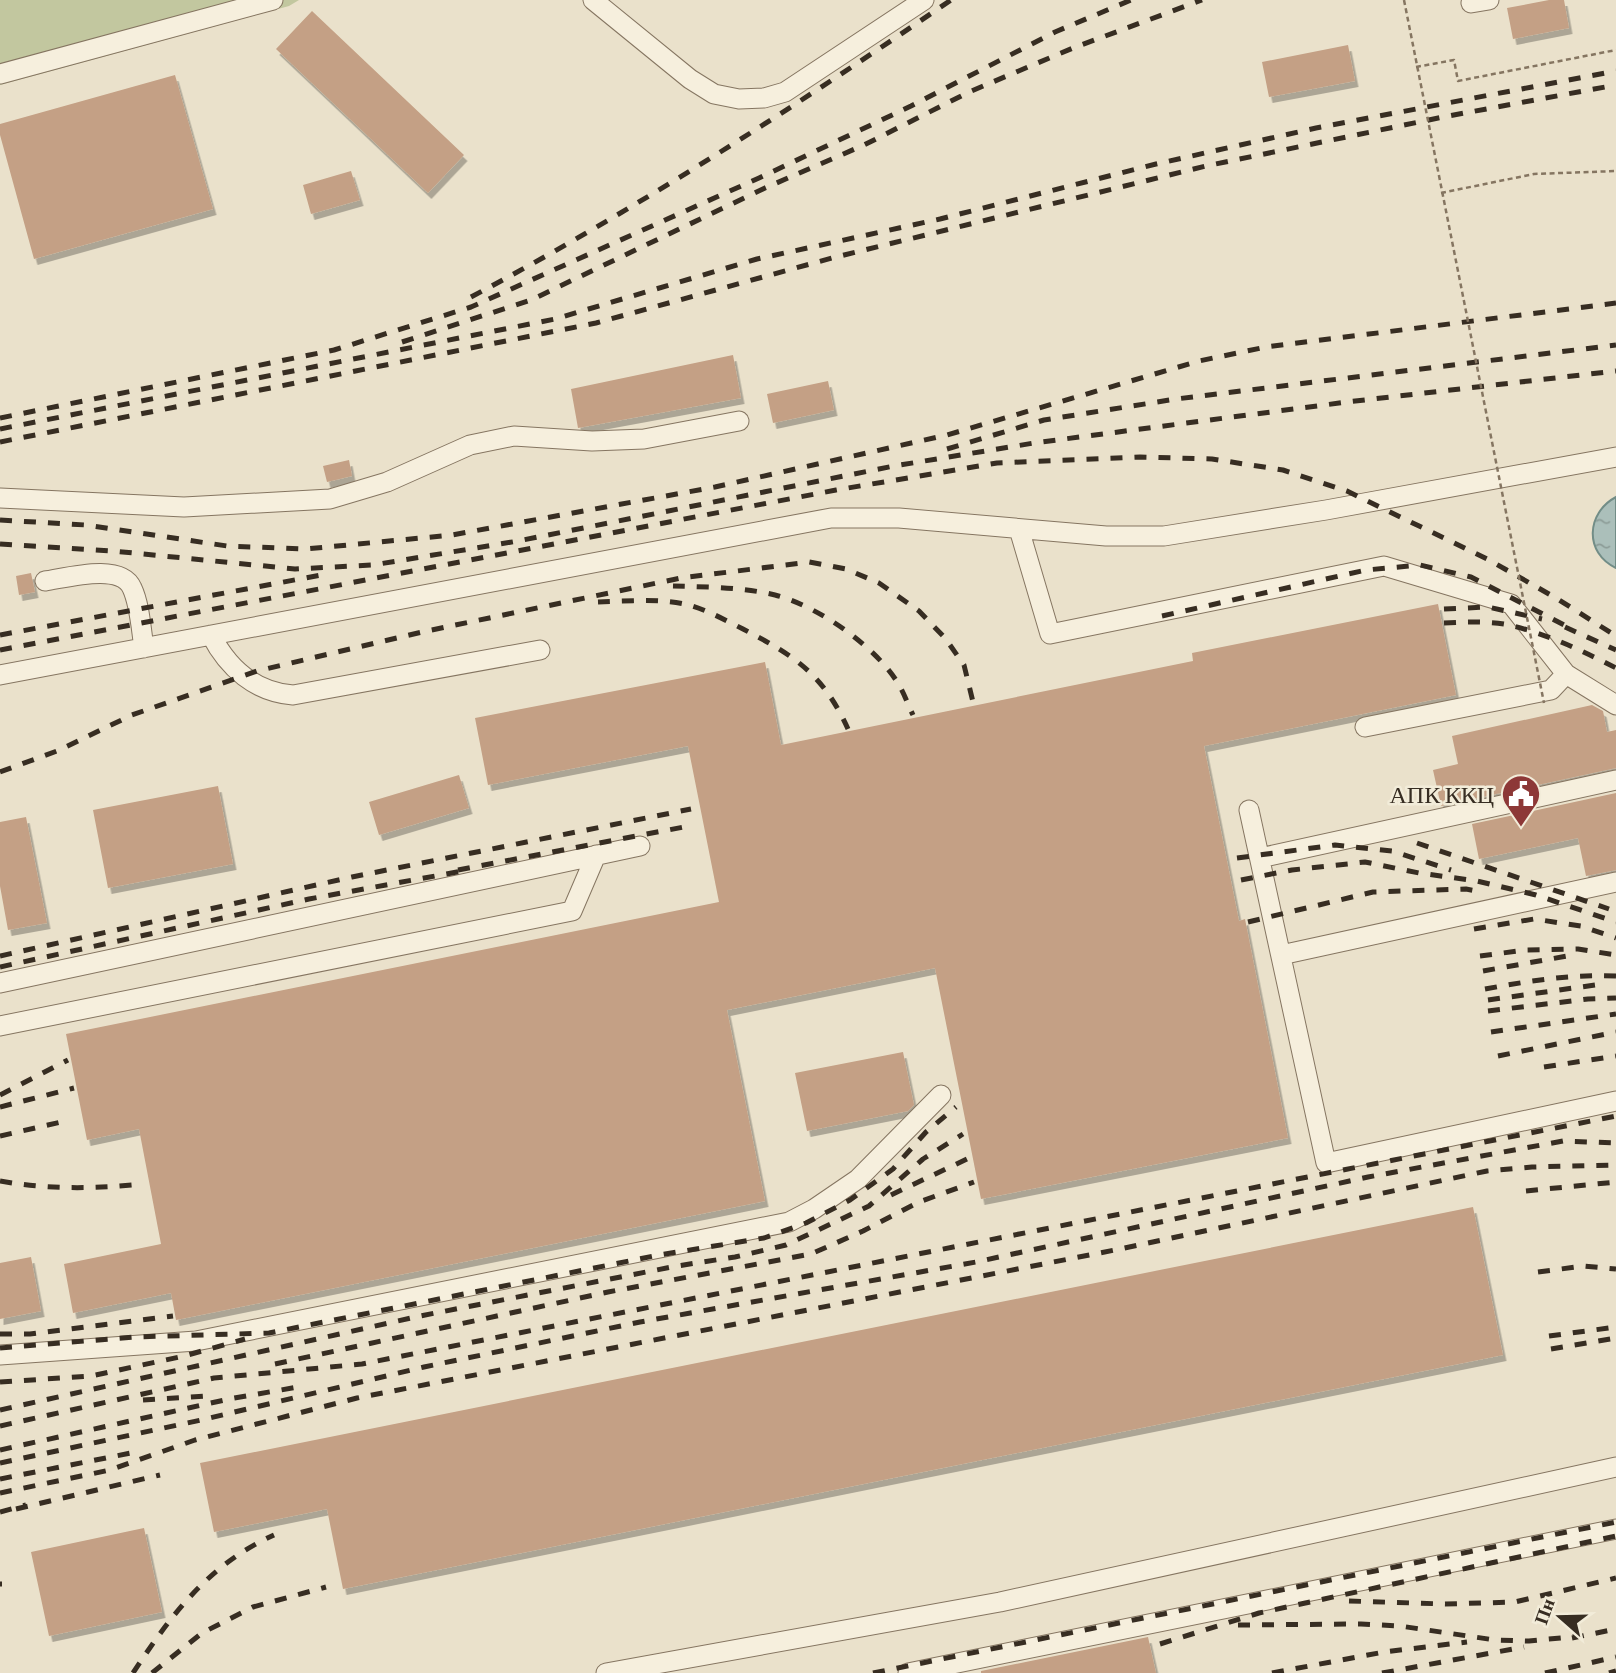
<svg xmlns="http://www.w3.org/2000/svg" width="1616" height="1673" font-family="'Crimson Pro',serif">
	<defs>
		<pattern id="water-ripples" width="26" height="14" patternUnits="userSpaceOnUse" patternTransform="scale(1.75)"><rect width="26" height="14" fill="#abbfba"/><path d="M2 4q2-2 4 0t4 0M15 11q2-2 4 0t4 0" fill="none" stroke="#8c9c97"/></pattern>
		<filter id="shadow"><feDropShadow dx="3.5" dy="6" stdDeviation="0" flood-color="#0004"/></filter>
	</defs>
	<rect width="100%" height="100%" fill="#eae1cb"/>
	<path fill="#c2c79f" d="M0,0H299L289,6L0,85Z"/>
	<path fill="url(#water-ripples)" stroke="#728d87" stroke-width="2" d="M1616,497V568C1584,553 1586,513 1616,497Z"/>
	<path fill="#c4a085" filter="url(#shadow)" d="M1549,0H1564L1569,28L1513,39L1507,8Z
		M312,11L464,155L428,193L276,49Z
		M1348,45L1355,81L1269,97L1262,62Z
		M175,75L213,209L34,259L0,135V124Z
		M351,171L360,200L311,214L303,185Z
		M733,355L741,398L578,428L571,389Z
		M828,381L834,410L773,423L767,394Z
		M349,460L352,476L327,482L323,466Z
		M31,573L35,592L19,595L16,576Z
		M1438,604L1456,695L1204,746L1239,921L1245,919L1288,1138L981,1199L935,968L727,1010L765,1201L176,1320L171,1293L73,1313L64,1264L161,1244L139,1129L87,1140L66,1034L719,902L688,746L488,785L475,718L765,662L781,745L1193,661L1192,653Z
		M1592,705L1603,711L1607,732L1616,730V768L1441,806L1433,770L1458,764L1452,736Z
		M459,775L469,808L379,835L369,802Z
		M218,786L233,864L108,888L93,810Z
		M1616,793V870L1586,876L1578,838L1479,859L1472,824Z
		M26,817L47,923L8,930L0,886V822Z
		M903,1052L914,1105L908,1111L807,1131L795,1073Z
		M1473,1207L1503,1355L343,1589L327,1509L214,1532L200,1463Z
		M31,1257L41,1311L0,1319V1263Z
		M144,1528L162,1612L49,1636L31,1552Z
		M1148,1637L1156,1673H981V1671Z"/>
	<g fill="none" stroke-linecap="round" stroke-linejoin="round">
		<g stroke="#857561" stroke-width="21">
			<path id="minor" d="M593,0L690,79L714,94L739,99L764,98L785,92L924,0
				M1471,3L1489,0
				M0,74L273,0
				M0,498L184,507L330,499L387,482L470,445L514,436L592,441L644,439L739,421
				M1019,529L1050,634L1384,566L1511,604L1566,674L1616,705
				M45,581C66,578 121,562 132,588C140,605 141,629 144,648
				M211,635C228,668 255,692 293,695L540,650
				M0,675L831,518H899L1106,536H1164L1326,510L1616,457
				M1365,727L1551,690L1566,674
				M1249,810L1326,1163L1616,1101
				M1260,858L1616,780
				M1281,955L1616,882
				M0,983L640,846
				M0,1026L572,911L596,855
				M0,1355L196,1341L789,1222L814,1209L858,1179L941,1095
				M606,1673L1000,1602L1616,1467
				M908,1673L1616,1529"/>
		</g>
		<path stroke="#857561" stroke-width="2.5" stroke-dasharray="5 3.5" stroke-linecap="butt" d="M1416,67L1454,60L1458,81L1616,50
			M1441,193L1534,174L1616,171"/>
		<use href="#minor" stroke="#f6efdd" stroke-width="19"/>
		<path stroke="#372d22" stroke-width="5" stroke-dasharray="12 12" stroke-linecap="butt" d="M471,297C637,209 796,106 951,0
			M402,342L531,300L765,188L864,145L969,92L1073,48L1202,0
			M0,418L334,350L471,307L759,178L911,106L1055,32L1131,0
			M0,429L555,319L757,259L940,219L1156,164L1316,128L1616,71
			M0,442L596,323L832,258L1206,166L1443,117L1616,85
			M947,449L1044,420L1176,399L1616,345
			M0,520L86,525L227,546L306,549L452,535L715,487L947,435L1199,361L1266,347L1616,303
			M0,544L113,551L295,569L373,565L518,541L894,466L1034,443L1347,402L1616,371
			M673,586C706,587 742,587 775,595C818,606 877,647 899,685C905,695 908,705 913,715
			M598,602C628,601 660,598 689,605C707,610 727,621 743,629C795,656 823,674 848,729
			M1444,609L1488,607L1542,619
			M1162,616L1366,570L1420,565L1471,577L1572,629
			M1444,623C1464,622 1484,621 1504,624C1543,632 1581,650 1616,668
			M1565,627L1616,650
			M0,635L321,575
			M0,650L836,490L997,463L1140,457L1212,459L1283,470L1347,491L1489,560L1556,598L1616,636
			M0,772L57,751L132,715L257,671L422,632L681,578L809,562L846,569L879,583L919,611L945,638L964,665L973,702
			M1417,843L1609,909
			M1237,858L1335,845L1392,851L1451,870
			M458,870L689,826
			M1241,880L1292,870L1365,862L1419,873L1477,881L1536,895L1616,922
			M1248,922L1373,892L1466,889L1482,892
			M1474,929L1534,919L1581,926L1616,938
			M0,956L352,877L691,809
			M1480,956L1526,950L1578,949L1616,955
			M0,967L309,899L468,870
			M1483,971L1567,956
			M1485,989C1529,981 1571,974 1616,976
			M1488,1000L1595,985
			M1488,1011L1588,999L1616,998
			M1491,1032L1616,1014
			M1498,1056L1616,1032
			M1544,1067L1616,1056
			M0,1095L68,1060
			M0,1107L74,1088
			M0,1136L70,1120
			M0,1181C45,1189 87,1189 132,1185
			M1526,1191L1616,1182
			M891,1195L969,1158
			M1538,1272L1584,1266L1616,1269
			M0,1334H30L173,1316
			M1549,1336L1616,1327
			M0,1348L134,1337L269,1333L659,1255L764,1238L806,1223L850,1200L893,1169L926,1132L956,1107
			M1551,1349L1616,1338
			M275,1364L608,1292L811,1254L863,1231L919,1202L974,1182
			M0,1382L91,1376L184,1356L245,1339
			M143,1400L205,1396
			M0,1410L420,1316L677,1266L735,1257L786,1245L869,1206L923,1159L963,1134
			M0,1426L214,1378L362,1364L1616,1116
			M0,1450L229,1399L298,1387
			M0,1463L201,1420L424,1367L640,1322L976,1262L1368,1177L1563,1141L1616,1143
			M0,1479L141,1451
			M0,1493L110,1470L195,1440L357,1398L1120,1249L1487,1171L1532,1167L1616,1165
			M16,1509L160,1475
			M0,1512L26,1505
			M0,1584H2
			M1349,1601L1445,1604L1515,1602L1616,1578
			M1238,1625L1361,1624L1400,1626L1495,1640L1529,1641L1580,1636
			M1572,1638L1616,1629
			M1160,1644L1259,1613L1616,1536
			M133,1673C171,1615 209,1564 274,1535
			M152,1673L202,1633L253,1607L326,1587
			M873,1673L1616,1522
			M1272,1673L1384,1652L1467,1642
			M1382,1673L1524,1647
			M1545,1673L1616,1657
			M1609,1673L1616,1671"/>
		<path stroke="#857561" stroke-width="2.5" stroke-dasharray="5 3.5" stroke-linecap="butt" d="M1404,0L1544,703"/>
	</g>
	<defs>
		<g id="civic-pin" transform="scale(2.0125)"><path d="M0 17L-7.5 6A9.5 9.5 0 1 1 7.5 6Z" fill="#8d3837" stroke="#f2ecd9"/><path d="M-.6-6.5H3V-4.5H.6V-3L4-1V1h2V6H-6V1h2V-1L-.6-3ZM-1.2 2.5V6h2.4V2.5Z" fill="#fff"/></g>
	</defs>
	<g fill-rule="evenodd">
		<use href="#civic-pin" x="1521" y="794"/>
	</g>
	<g text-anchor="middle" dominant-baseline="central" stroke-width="5" stroke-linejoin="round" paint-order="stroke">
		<g font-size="24" fill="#372d22" stroke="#f2ecd9" text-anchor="end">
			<text x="1494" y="794">АПК ККЦ</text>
		</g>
	</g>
	<g transform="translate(1560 1617) rotate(290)" stroke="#f2ecd9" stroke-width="5" paint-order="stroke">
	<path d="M0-5L12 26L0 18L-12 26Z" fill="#372d22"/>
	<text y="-10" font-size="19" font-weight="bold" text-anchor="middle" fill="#372d22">Пн</text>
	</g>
</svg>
